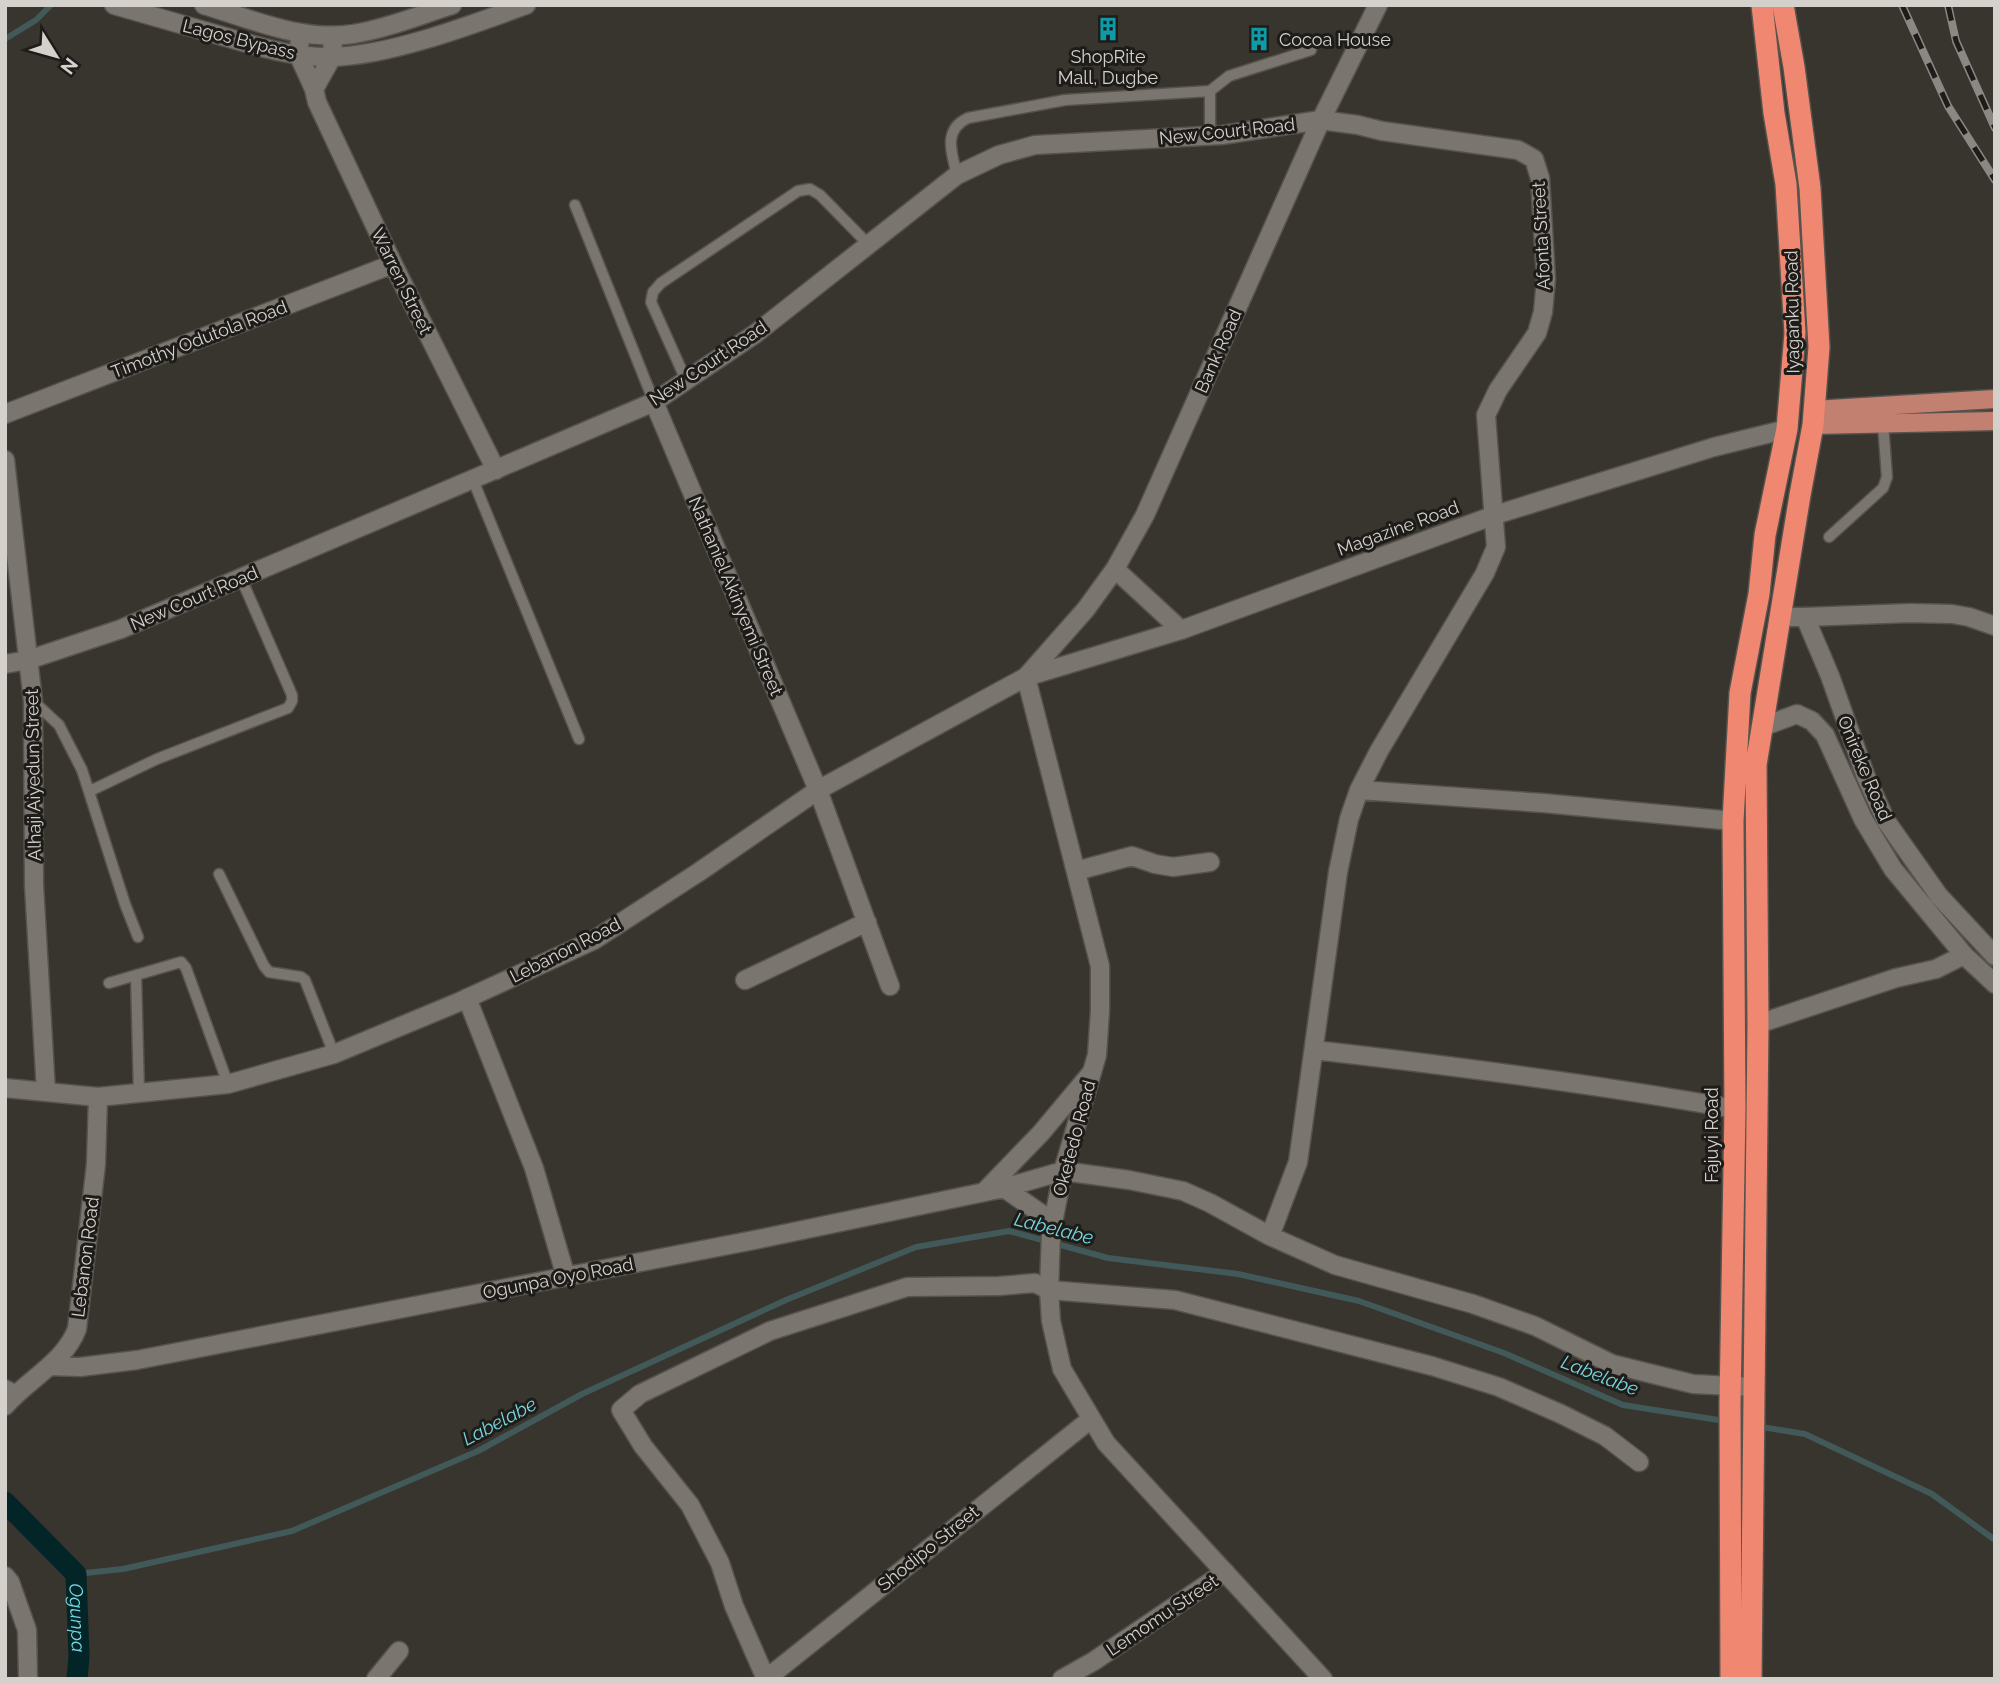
<svg xmlns="http://www.w3.org/2000/svg" width="2000" height="1684" font-family="Raleway,sans-serif">
	<rect width="100%" height="100%" fill="#38342e"/>
	<g fill="none" stroke-linecap="round" stroke-linejoin="round">
		<path stroke="#425959" stroke-width="6" d="M5,39L36,20L51,5
			M1756,1426L1805,1434L1932,1494L1995,1540
			M76,1574L123,1569L292,1531L478,1451L582,1394L786,1300L916,1247L1009,1231L1108,1258L1238,1274L1359,1301L1504,1353L1623,1405L1725,1421"/>
		<path stroke="#042527" stroke-width="21" id="s1" d="M5,1502L76,1574L79,1657L77,1679"/>
		<g stroke="#56524d" stroke-width="13">
			<path id="lane" d="M1210,136V91L1229,76L1311,50
				M957,175C952,154 942,130 968,118L1065,100L1210,91
				M575,205L654,402
				M686,380L651,302L653,292L661,283L798,191L810,189L820,195L869,245
				M473,480L579,739
				M1829,537L1883,488L1887,477L1883,424
				M33,701L59,725L82,770L125,904L138,937
				M90,791L157,759L288,708L292,701V695L241,578
				M219,874L264,966L269,972L301,977L305,980L334,1054
				M136,975L139,1093
				M109,983L181,962L186,968L228,1084
				M5,1385L18,1391"/>
		</g>
		<g stroke="#56524d" stroke-width="21">
			<path id="street" d="M301,33L298,54L314,89L317,102L393,264L496,470
				M314,89L332,57L333,36
				M654,402L818,790L890,986
				M5,414L393,264
				M5,460L33,701L34,885L46,1092
				M1805,617L1910,613L1952,614L1969,617L1995,626
				M1026,677L1086,609L1115,569L1145,515L1321,120L1378,5
				M1359,790L1543,803L1733,821
				M1076,871L1132,856L1155,864L1173,867L1210,862
				M745,980L867,922
				M467,998L534,1168L566,1277
				M1758,1024L1896,978L1936,969L1964,955
				M1314,1050C1455,1066 1595,1084 1735,1109
				M1004,1188L1053,1222
				M985,1191L1041,1133L1092,1072
				M1270,1236L1298,1162L1338,872L1349,819L1359,790L1379,751L1485,573L1496,547L1486,415L1498,390L1537,333L1543,312L1546,279L1540,178L1534,159L1518,150L1382,131L1358,125L1321,120
				M49,1366L80,1367L137,1360L764,1238L1004,1188L1063,1171L1129,1180L1183,1191L1210,1203L1270,1236L1335,1265L1473,1304L1535,1326L1612,1364L1693,1384L1754,1387
				M5,1406C28,1379 64,1363 77,1329L96,1164L98,1097
				M1091,1419L766,1679L734,1606L720,1563L690,1505L643,1446L621,1410L640,1394L770,1331L907,1287L999,1286L1035,1283L1049,1290L1175,1300L1432,1366L1499,1387L1561,1414L1605,1436L1639,1462
				M5,1576L10,1582L27,1630L28,1679
				M376,1679L399,1651
				M1062,1679L1094,1661L1225,1572"/>
		</g>
		<g stroke="#56524d" stroke-width="21">
			<path id="secondary" d="M114,5C150,15 186,26 222,36C257,46 294,58 331,57C389,56 471,25 526,5
				M204,5C251,19 302,42 353,34C386,29 420,15 452,5
				M1115,569L1181,630
				M1780,617H1805L1830,676L1866,777L1886,821L1939,896L1995,956
				M5,664L28,660L121,629L654,402L755,334L957,175L999,155L1035,145L1222,135L1321,120
				M1026,677L1100,966V1011L1097,1055L1063,1171L1051,1233L1049,1290L1051,1321L1062,1369L1106,1443L1323,1679
				M1762,727L1797,714L1812,721L1825,735L1863,819L1893,869L1964,955L1995,984
				M5,1088L98,1097L228,1084L334,1054L459,1002L594,940L699,872L818,790L1026,677L1181,630L1495,515L1714,447L1787,429"/>
		</g>
		<g stroke="#56524d" stroke-width="21">
			<path id="primary" d="M1814,410L1995,399
				M1813,425L1995,421"/>
		</g>
		<g stroke="#56524d" stroke-width="24">
			<path id="highway" d="M1731,1679L1730,1404L1735,1109L1733,821L1740,693L1759,594L1765,535L1787,429L1795,333L1786,184L1774,113L1762,5
				M1751,1679L1758,1024L1756,765L1800,495L1813,425L1819,347L1810,188L1794,67L1783,5"/>
		</g>
		<use href="#lane" stroke="#7a756f" stroke-width="10"/>
		<use href="#street" stroke="#7a756f" stroke-width="18"/>
		<use href="#secondary" stroke="#7a756f" stroke-width="18"/>
		<use href="#primary" stroke="#c18070" stroke-width="18"/>
		<use href="#highway" stroke="#f08770" stroke-width="21"/>
		<g stroke="#8b8883" stroke-width="8">
			<path id="rail" d="M1902,5L1948,106L1995,180
				M1948,5L1956,41L1995,128"/>
		</g>
		<use href="#rail" stroke="#1e1c19" stroke-width="5" stroke-dasharray="16" stroke-linecap="butt"/>
	</g>
	<defs>
		<g id="building-bare" transform="scale(1.89)"><path d="M-4-6H4V6H1V3H-1V6H-4ZM-2.5-4.3h1.7v1.8h-1.7ZM.8-4.3h1.7v1.8H.8ZM-2.5-1h1.7V.8h-1.7ZM.8-1h1.7V.8H.8Z" fill="#0f9aa8" stroke="#1e1c19" stroke-width="2.5" paint-order="stroke"/></g>
	</defs>
	<g fill-rule="evenodd">
		<use href="#building-bare" x="1108" y="29"/>
		<use href="#building-bare" x="1259" y="39"/>
	</g>
	<g text-anchor="middle" dominant-baseline="central" stroke-width="6" stroke-linejoin="round" paint-order="stroke">
		<g font-size="18" fill="#d4d1cd" stroke="#1e1c19">
			<text transform="translate(239 39) rotate(14)">Lagos Bypass</text>
			<text transform="translate(1227 131) rotate(-6)">New Court Road</text>
			<text transform="translate(1541 236) rotate(-93)">Afonta Street</text>
			<text transform="translate(402 281) rotate(64)">Warren Street</text>
			<text transform="translate(1792 312) rotate(-91)">Iyaganku Road</text>
			<text transform="translate(199 339) rotate(-21)">Timothy Odutola Road</text>
			<text transform="translate(1218 351) rotate(-66)">Bank Road</text>
			<text transform="translate(708 363) rotate(-34)">New Court Road</text>
			<text transform="translate(1398 528) rotate(-20)">Magazine Road</text>
			<text transform="translate(736 596) rotate(67)">Nathaniel Akinyemi Street</text>
			<text transform="translate(194 598) rotate(-23)">New Court Road</text>
			<text transform="translate(1865 768) rotate(67)">Onireke Road</text>
			<text transform="translate(33 775) rotate(-91)">Alhaji Aiyedun Street</text>
			<text transform="translate(565 950) rotate(-27)">Lebanon Road</text>
			<text transform="translate(1711 1135) rotate(-90)">Fajuyi Road</text>
			<text transform="translate(1074 1138) rotate(-75)">Oketedo Road</text>
			<text transform="translate(85 1257) rotate(-83)">Lebanon Road</text>
			<text transform="translate(558 1278) rotate(-11)">Ogunpa Oyo Road</text>
			<text transform="translate(928 1548) rotate(-39)">Shodipo Street</text>
			<text transform="translate(1162 1615) rotate(-34)">Lemomu Street</text>
		</g>
		<g font-size="18" fill="#d4d1cd" stroke="#1e1c19" text-anchor="start">
			<text x="1279" y="39">Cocoa House</text>
			<text x="1108" y="56" text-anchor="middle">ShopRite<tspan x="1108" dy="21">Mall, Dugbe</tspan></text>
		</g>
		<g font-size="19" font-style="italic" fill="#77d7e0" stroke="#1e1c19">
			<text transform="translate(1054 1228) rotate(14)">Labelabe</text>
			<text transform="translate(1600 1375) rotate(21)">Labelabe</text>
			<text transform="translate(499 1421) rotate(-28)">Labelabe</text>
			<text stroke="none"><textPath href="#s1" startOffset="145">Ogunpa</textPath></text>
		</g>
	</g>
	<rect width="2000" height="1684" fill="none" stroke="#d4d1cd" stroke-width="14"/>
	<g transform="translate(56 56) rotate(127)" stroke="#1e1c19" stroke-width="5" paint-order="stroke">
	<path d="M0-5L12 26L0 18L-12 26Z" fill="#d4d1cd"/>
	<text y="-10" font-size="19" font-weight="bold" text-anchor="middle" fill="#d4d1cd">N</text>
	</g>
</svg>
